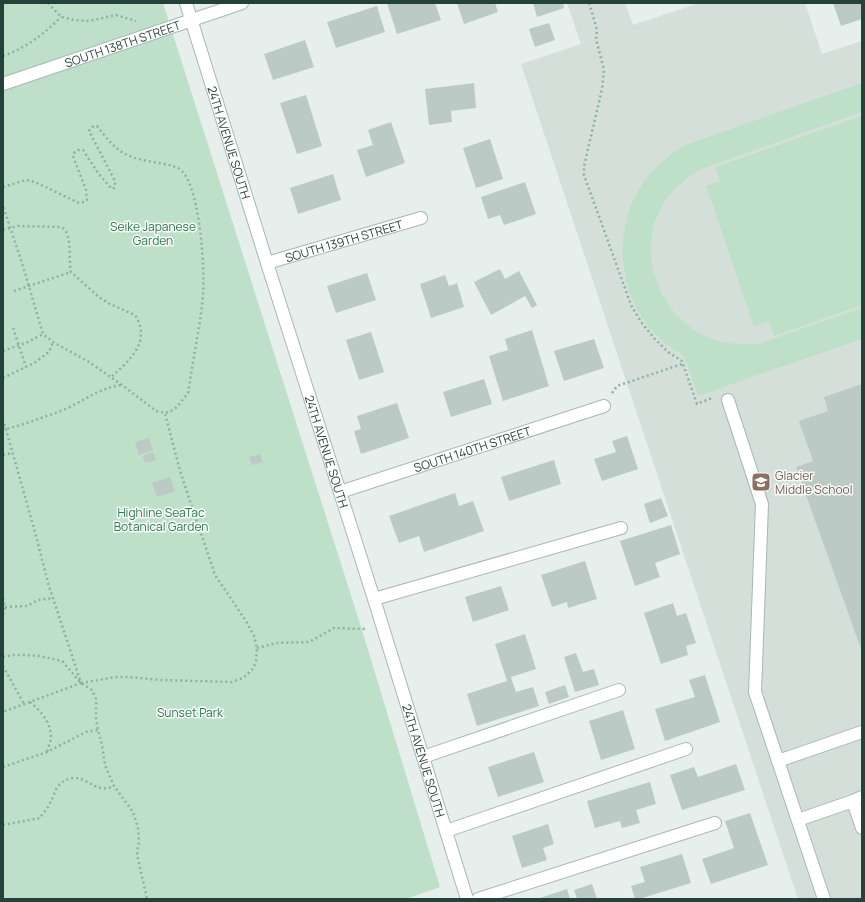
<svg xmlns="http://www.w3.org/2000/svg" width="865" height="902" font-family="Manrope,sans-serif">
	<rect width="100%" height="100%" fill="#e6efeb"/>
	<path fill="#d4dfda" d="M567,3H625L633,25L699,3H805L822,54L862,41V899H798L521,64L581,44Z"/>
	<path fill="#bfe0c8" d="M3,3H163L362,630L440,887L406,899H3Z
		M862,83V112L699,170C684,180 671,190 662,206C636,253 658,315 707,337C723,344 740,345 758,344L862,308V339L698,396C694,386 688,364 683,356C681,353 670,347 666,344C654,334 644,322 637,309C613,264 619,204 656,167C665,158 675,152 685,145Z
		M862,116V305L774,336L769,321L754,326L706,186L720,181L715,167Z"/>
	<path fill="#bbcac4" d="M387,3H435L441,20L397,34Z
		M457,3H495L498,12L464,24Z
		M533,3H563L564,8L537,17Z
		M833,3H862V19L841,26Z
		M377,6L385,32L336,48L327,22Z
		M549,23L555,40L535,47L529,29Z
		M305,40L314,67L273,80L264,54Z
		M474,83L476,108L451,111L452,122L429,125L425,89Z
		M306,95L322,146L297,154L280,103Z
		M391,122L405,163L366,177L357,150L373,145L368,130Z
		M490,139L503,179L476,188L463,148Z
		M333,174L341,200L298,214L290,188Z
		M525,182L536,214L504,225L500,215L488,219L481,197Z
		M500,269L505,279L519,271L537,305L532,308L525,296L491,315L474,282Z
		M367,273L376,300L336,313L327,286Z
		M445,275L449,286L457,283L464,307L431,318L420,284Z
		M532,330L549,386L503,401L489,356L508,350L505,339Z
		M371,332L384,372L359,380L346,340Z
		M594,339L604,368L564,381L554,351Z
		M484,379L492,404L451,417L443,392Z
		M862,384V645L860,646L796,467L813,461L799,421L828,411L824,397Z
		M397,403L409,438L361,454L354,431L361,429L357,416Z
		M627,436L638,469L602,481L594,459L616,452L612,441Z
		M149,438L153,450L139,455L135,442Z
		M153,452L156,460L145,463L143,456Z
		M260,454L263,462L252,465L249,457Z
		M554,460L561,484L509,501L501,477Z
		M170,477L175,491L157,497L152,483Z
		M455,493L459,506L473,501L484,531L424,552L419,536L399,543L389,516Z
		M661,498L668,516L650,523L644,504Z
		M671,525L680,554L655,563L660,577L635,586L620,541Z
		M585,561L597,599L568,608L567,602L552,607L541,575Z
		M501,586L509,610L473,622L465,597Z
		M673,603L677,616L686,613L696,643L686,646L688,655L661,664L644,613Z
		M525,634L536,669L511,677L516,692L533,687L539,706L477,726L467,694L507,681L495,644Z
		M576,653L583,672L594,669L599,685L575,692L564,657Z
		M705,675L720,722L665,741L655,709L695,697L689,680Z
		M565,685L569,697L549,704L545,692Z
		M623,710L635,749L601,760L589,721Z
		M534,752L544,782L498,797L488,767Z
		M736,764L745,790L682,810L670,775L694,767L698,777Z
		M650,782L656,804L636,810L640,823L622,828L620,821L595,828L587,801Z
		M750,813L768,865L711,884L702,859L734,848L725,821Z
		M548,824L554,844L543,848L547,860L522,868L512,836Z
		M682,854L691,883L639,899H635L631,886L645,882L640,867Z
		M592,884L597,899H577L574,890Z
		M567,889L570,899H537Z"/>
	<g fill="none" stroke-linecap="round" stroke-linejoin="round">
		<g stroke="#a8b8b2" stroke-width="14">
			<g id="minor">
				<path id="s1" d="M186,3L267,263L374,599L467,899"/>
				<path id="s2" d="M3,84L242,3"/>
				<path id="s3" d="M267,263L421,218"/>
				<path d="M728,400L762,504L755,692L824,899"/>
				<path id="s4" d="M340,492L604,406"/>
				<path d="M374,599L621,528"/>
				<path d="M423,757L619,690"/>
				<path d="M778,761L862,732"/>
				<path d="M862,797L853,801L862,828"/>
				<path d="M798,820L853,801"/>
				<path d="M446,831L686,749"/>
				<path d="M478,899L715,823"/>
			</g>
		</g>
		<path stroke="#86b3a5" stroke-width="2.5" stroke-dasharray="2 3" stroke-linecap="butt" d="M48,3L61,17L74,20L89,21L116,15L136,21
			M589,3L597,30L596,39L604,70L602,89L584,166V175L631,305L641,322L654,338L668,352L682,361L697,404L712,398
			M3,56C26,48 44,34 61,17
			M3,187L26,180L35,182L79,203L84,202L87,200L86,190L73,156L74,153L78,150H83L98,173L111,188L113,189L115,187V181L89,131L92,127L97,126C114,148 121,156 148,161C158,163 169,164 178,168C200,179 205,270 203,294C201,323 194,352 190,381L188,393L177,407L171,411L165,413L156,411L122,385L89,362L53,342L43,334L22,263L3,206
			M3,230L18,226L61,227C73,232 68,260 71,272L99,297L110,304L135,315C152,342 129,361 111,377
			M14,291L71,272
			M13,328L26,367
			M3,351L28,342L43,334
			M3,378L34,363L49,352L53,342
			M612,393L617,386L682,364
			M3,419L35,532L48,583L81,683L3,712
			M3,427L6,429C18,426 30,422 41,418C50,415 59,412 68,408C86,399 101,388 121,385
			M3,455L12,453
			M3,598L5,607L3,616
			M5,607L27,606L38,600L53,598
			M257,648L276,643L309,642L334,628L367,629
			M3,657L13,655H25L39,656L62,661L81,683L92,690L96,699V719L98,730L102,745L105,765L114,786L133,812L138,828L139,843L137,851L138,859L147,899
			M3,666L24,704
			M81,683L116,677H129L161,680L232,682L243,678L252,670L256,662L257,648L254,636L246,621L215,575L180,471L165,413
			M30,702C41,711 52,724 51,739C50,743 48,748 47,752
			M3,767L47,752L86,732L98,730
			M3,825L40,818C43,813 48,808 50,803C54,797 55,788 60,784C83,765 92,797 114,786"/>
		<use href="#minor" stroke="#fff" stroke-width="12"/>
	</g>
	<defs>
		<g id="school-square" transform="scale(1)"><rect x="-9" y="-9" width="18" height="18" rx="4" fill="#8d6e63" stroke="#f7fbf9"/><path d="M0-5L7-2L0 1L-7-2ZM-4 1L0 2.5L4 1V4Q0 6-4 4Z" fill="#fff"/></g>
	</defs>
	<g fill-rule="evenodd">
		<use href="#school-square" x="761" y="482"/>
	</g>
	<g text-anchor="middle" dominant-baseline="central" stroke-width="3" stroke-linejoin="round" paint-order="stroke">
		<g font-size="12" fill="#24423a" stroke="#f7fbf9">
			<text stroke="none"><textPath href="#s2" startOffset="126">SOUTH 138TH STREET</textPath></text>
			<text stroke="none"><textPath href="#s1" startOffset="146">24TH AVENUE SOUTH</textPath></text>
			<text stroke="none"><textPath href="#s3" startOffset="80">SOUTH 139TH STREET</textPath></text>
			<text stroke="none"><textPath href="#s4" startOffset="139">SOUTH 140TH STREET</textPath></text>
			<text stroke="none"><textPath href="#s1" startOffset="470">24TH AVENUE SOUTH</textPath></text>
			<text stroke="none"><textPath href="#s1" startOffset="794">24TH AVENUE SOUTH</textPath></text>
		</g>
		<g font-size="12" fill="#2d7a4b" stroke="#f7fbf9">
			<text x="153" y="226">Seike Japanese<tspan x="153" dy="14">Garden</tspan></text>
			<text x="161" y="512">Highline SeaTac<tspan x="161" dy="14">Botanical Garden</tspan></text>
			<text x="190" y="712">Sunset Park</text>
		</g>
		<g font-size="12" fill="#785e54" stroke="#f7fbf9" text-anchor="start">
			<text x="775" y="475">Glacier<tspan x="775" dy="14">Middle School</tspan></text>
		</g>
	</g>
	<rect width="865" height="902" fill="none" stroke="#24423a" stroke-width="8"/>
</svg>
